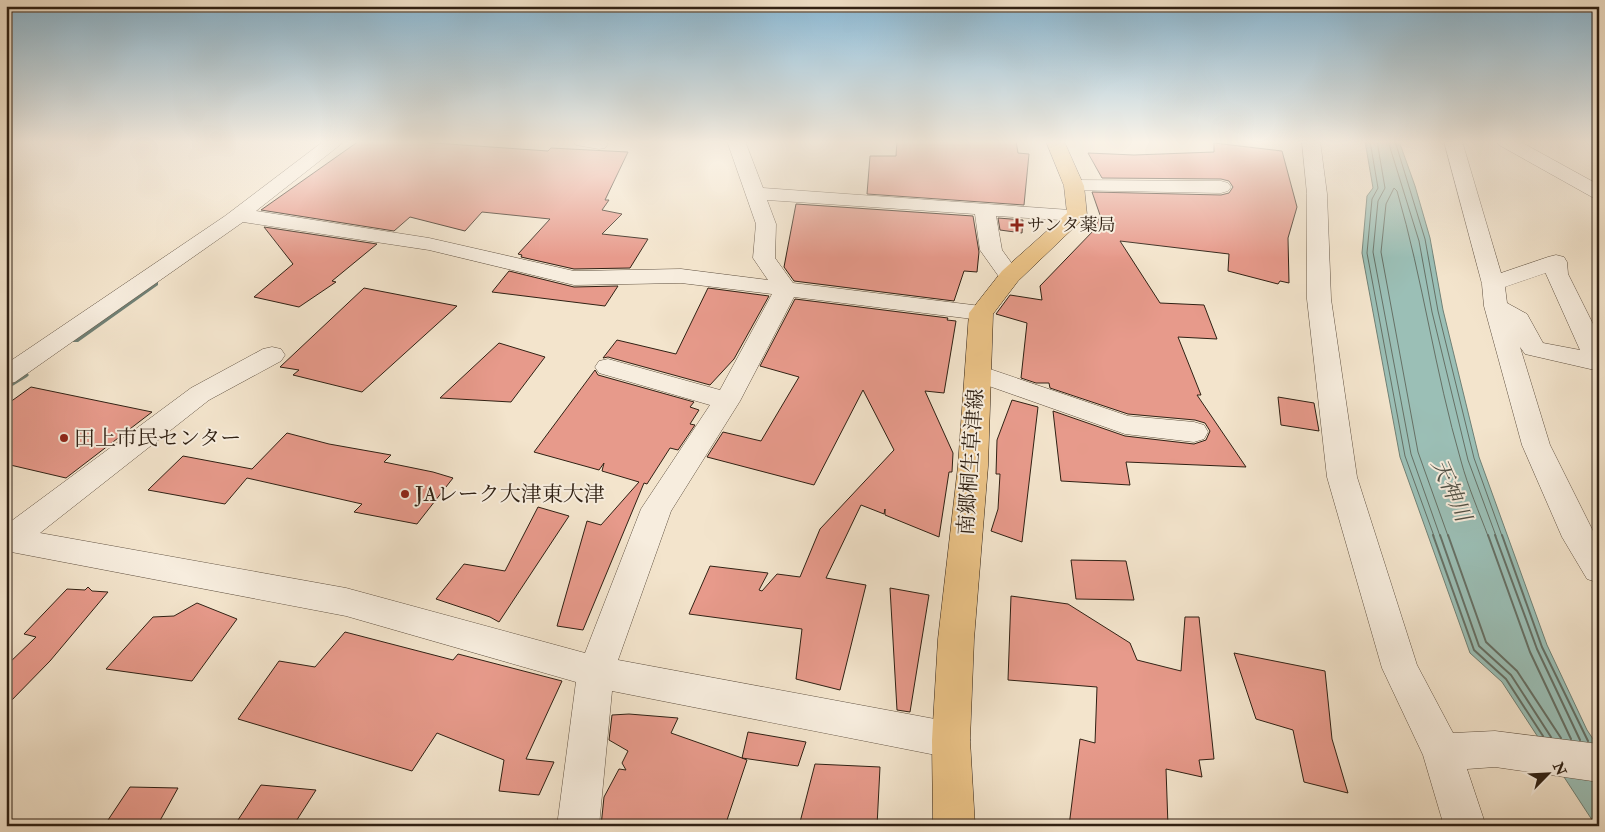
<svg xmlns="http://www.w3.org/2000/svg" width="1605" height="832" font-family="'IM FELL Double Pica','Noto Serif JP',serif">
	<rect width="100%" height="100%" fill="#f3e4cc"/>
	<filter id="stains"><feTurbulence type="fractalNoise" baseFrequency=".004" numOctaves="4"/><feColorMatrix values="0 0 0 0 .2 0 0 0 0 .09 0 0 0 0 .02 0 0 0 .5 -.17"/></filter>
	<radialGradient id="worn" r=".72"><stop offset=".6" stop-color="#630" stop-opacity="0"/><stop offset="1" stop-color="#630" stop-opacity=".3"/></radialGradient>
	<path fill="#9bbfb6" stroke="#708075" d="M1365,141H1399L1415,186L1430,238L1443,310L1479,457L1547,645L1587,730L1599,748V826H1596L1502,682L1470,653L1400,457L1362,253L1367,196L1373,188Z"/>
	<g fill="none" stroke-linecap="round" stroke-linejoin="round">
		<path stroke="#667065" stroke-width="1" d="M1370,141L1378,188L1372,199L1367,253L1405,456L1434,536
			M1377,141L1385,188L1378,201L1373,252L1411,454L1440,536
			M1388,141L1419,241L1432,312L1468,460L1496,536
			M1395,141L1425,239L1438,311L1474,458L1502,536
			M1448,536L1418,452L1381,252L1386,204L1394,188L1397,191C1423,280 1435,372 1461,461C1468,487 1479,512 1488,536"/>
		<path stroke="#667065" stroke-width="2" d="M1433,535L1474,650L1506,679L1543,736
			M1440,535L1479,646L1511,675L1551,737
			M1448,535L1486,642L1517,671L1561,738
			M1488,535L1530,652L1571,739
			M1495,535L1537,649L1580,740
			M1502,535L1542,647L1588,741"/>
		<path fill="#708075" fill-rule="evenodd" d="M155,280L158,281V285L78,342H72L70,340L72,338Z
			M24,372L27,373L29,375L27,377L6,390V382Z"/>
	</g>
	<path fill="#e79a8b" stroke="#302114" d="M359,141H406L548,151L551,148L628,152L605,200H609L602,210L622,214L602,234L648,239L630,268L574,269L521,257L522,255L518,254L550,219L482,212L465,231L410,217L394,231L261,210Z
		M897,141H1016L1018,153L1029,154L1024,205L867,194L870,156H896Z
		M1214,143L1282,151L1297,207L1288,238L1289,283L1280,281L1278,284L1228,271L1229,254L1120,241L1160,303L1204,305L1217,339L1178,337L1201,395H1197L1246,467L1126,462L1130,485L1061,481L1053,411L1125,436L1194,444L1206,440L1210,431L1205,423L1195,420L1128,414L1050,388L1049,383H1036L1021,378L1027,323L996,314L1010,295L1042,300L1040,286L1095,229L1100,215L1092,192L1221,195L1229,193L1233,187L1229,181L1221,179L1102,178L1088,153L1134,155L1214,152Z
		M796,204L973,216L979,252L977,272L964,271L954,301L794,281L784,267Z
		M998,218L1023,220L1022,233L1000,230Z
		M264,227L377,244L332,281L336,282L299,307L254,297L293,264Z
		M509,271L574,287L618,286L605,306L492,292Z
		M364,288L457,306L362,392L293,375L299,370L280,367Z
		M708,288L769,296L734,359L710,385L608,357L603,358L617,340L676,354Z
		M795,299L948,318L947,320L956,321L944,393L925,391L953,453L952,472H949L939,537L885,515V509L884,514L861,505L826,578L866,585L840,690L796,679L802,629L689,614L710,566L768,573L759,590L762,591L777,574L800,577L820,529L894,450L863,390L814,485L707,457L723,432L761,441L799,377L760,366Z
		M499,343L545,357L511,402L440,398Z
		M595,370L598,375L694,402L690,407L699,410L690,424L695,425L678,450L670,448L647,484L644,483L583,630L557,626L587,521L601,525L639,482L602,471L604,463L599,470L534,452Z
		M31,387L152,412L66,478L6,464V405Z
		M1278,397L1314,403L1319,431L1281,425Z
		M1012,400L1038,407L1022,542L991,531L998,509L1000,474H996L997,440Z
		M287,433L329,444L391,455L384,462L433,472L453,478L417,524L354,512L362,504L247,478L225,504L148,490L183,456L252,469Z
		M538,507L569,516L499,622L490,617L436,599L464,564L505,571Z
		M1071,560L1126,561L1134,600L1076,599Z
		M88,587L92,591L108,592L50,661L6,706V666L36,637L24,634L67,589L85,590Z
		M890,588L929,595L910,712L897,710Z
		M1011,596L1068,604L1130,643L1137,660L1181,671L1185,617H1199L1214,759L1199,760L1202,777L1166,769L1168,826H1069L1080,739L1095,743L1097,687L1008,680Z
		M197,603L237,619L192,681L106,669L153,617L174,616Z
		M345,632L453,660L458,654L562,681L526,759L554,762L539,795L499,791L504,760L437,733L412,771L238,719L279,661L315,667Z
		M1234,653L1325,671L1332,739L1348,793L1304,782L1293,730L1256,719Z
		M629,714L678,718L671,733L742,758L748,732L806,742L798,766L742,758L747,760L725,826H601L604,797L619,769L626,770L622,763L628,751L609,740L612,715Z
		M815,764L880,767L877,826H799Z
		M261,785L316,790L293,826H234Z
		M130,787L178,788L157,826H104Z"/>
	<g fill="none" stroke-linecap="round" stroke-linejoin="round">
		<g stroke="#615242" stroke-width="1">
			<path id="minor" d="M324,141H345L256,211L429,238L574,271L681,269L768,280L753,258L756,224L727,141H745L763,188L1084,211L1087,215L1084,219L1077,221L996,216L1002,250L1021,276L1018,281L1010,283L1002,281L980,250L975,214L767,200L776,224L775,258L793,283L981,306L989,308L993,313L989,318L981,320L794,297L740,401L671,511L618,660L951,722L965,727L970,740L965,753L951,758L612,691L599,826H557L576,682L346,616L6,551V525L191,388L263,349L272,347L281,349L285,355L281,361L209,400L40,533L346,588L585,653L641,509L710,405L599,373L595,367L599,361L608,359L720,390L772,294L681,283L574,285L429,250L243,222L15,382L6,384V364L225,216Z
				M573,141H606L608,144L605,148L599,149L576,145Z
				M1302,141H1320L1327,194L1331,299L1357,477L1417,665L1453,733L1495,731L1599,744V782L1495,767L1467,769L1486,826H1444L1423,755L1382,668L1327,477L1307,299V194Z
				M1444,141H1462L1501,273L1548,257L1556,255L1564,257L1567,262L1568,274L1599,336V371L1525,354L1520,347L1550,445L1599,543V583L1587,579L1562,537L1522,445L1484,306L1482,284ZM1546,273V274L1580,350L1543,343L1527,314L1507,303L1505,287Z
				M1496,141H1519L1599,185V199L1592,197L1499,145Z
				M1074,180L1221,181L1228,183L1231,187L1228,191L1221,193L1067,190L1064,186L1067,182Z
				M978,365L1128,416L1194,422L1204,425L1208,432L1204,439L1194,442L1125,434L969,379L965,373L969,367Z"/>
		</g>
		<g stroke="#302114" stroke-width="1">
			<path id="major" d="M1046,141H1064L1084,186L1087,215L1018,281L993,314L988,466L974,639L970,740L975,826H933L932,740L938,639L958,466L969,313L1002,271L1067,213L1064,186Z"/>
		</g>
		<use href="#minor" fill="#f7edde" fill-rule="evenodd"/>
		<use href="#major" fill="#eac286" fill-rule="evenodd"/>
	</g>
	<linearGradient id="sky" x2="0" y2="1"><stop stop-color="#89b8d4"/><stop offset="0.55" stop-color="#faf3e8"/><stop offset="1" stop-color="#faf3e8" stop-opacity="0"/></linearGradient>
	<rect width="1605" height="258" fill="url(#sky)"/>
	<g fill="#8f2418" stroke="#f7edde" stroke-width="2">
		<path d="M1014.5 217.5h5v5h5v5h-5v5h-5v-5h-5v-5h5z"/>
		<circle cx="64" cy="438" r="5"/>
		<circle cx="405" cy="494" r="5"/>
	</g>
	<g text-anchor="middle" dominant-baseline="central" stroke-width="4" stroke-linejoin="round" paint-order="stroke">
		<g font-size="18" fill="#302114" stroke="#f7edde" text-anchor="start">
			<text x="1027" y="225">サンタ薬局</text>
		</g>
		<g font-size="21" fill="#302114" stroke="#f7edde" text-anchor="start">
			<text x="74" y="438">田上市民センター</text>
			<text x="415" y="494">JAレーク大津東大津</text>
		</g>
		<g font-size="21" fill="#302114" stroke="#f7edde">
			<text transform="translate(971 462) rotate(-86)">南郷桐生草津線</text>
		</g>
		<g font-size="22" font-style="italic" fill="#505045" stroke="#f7edde">
			<text transform="translate(1451 490) rotate(66)">天神川</text>
		</g>
	</g>
	<rect width="1605" height="832" fill="none" stroke="#f3e4cc" stroke-width="25"/>
	<rect x="8" y="8" width="1590" height="817" fill="none" stroke="#302114" stroke-width="2.5"/>
	<rect x="12" y="12" width="1580" height="807" fill="none" stroke="#302114"/>
	<g transform="translate(1548 774) rotate(66)" stroke="#f7edde" stroke-width="4" paint-order="stroke">
	<path d="M0-4L9 19L0 12L-9 19Z" fill="#302114"/>
	<text y="-8" font-size="14" font-weight="bold" text-anchor="middle" fill="#302114">N</text>
	</g>
	<rect width="100%" height="100%" filter="url(#stains)"/>
	<rect width="100%" height="100%" fill="url(#worn)"/>
</svg>
